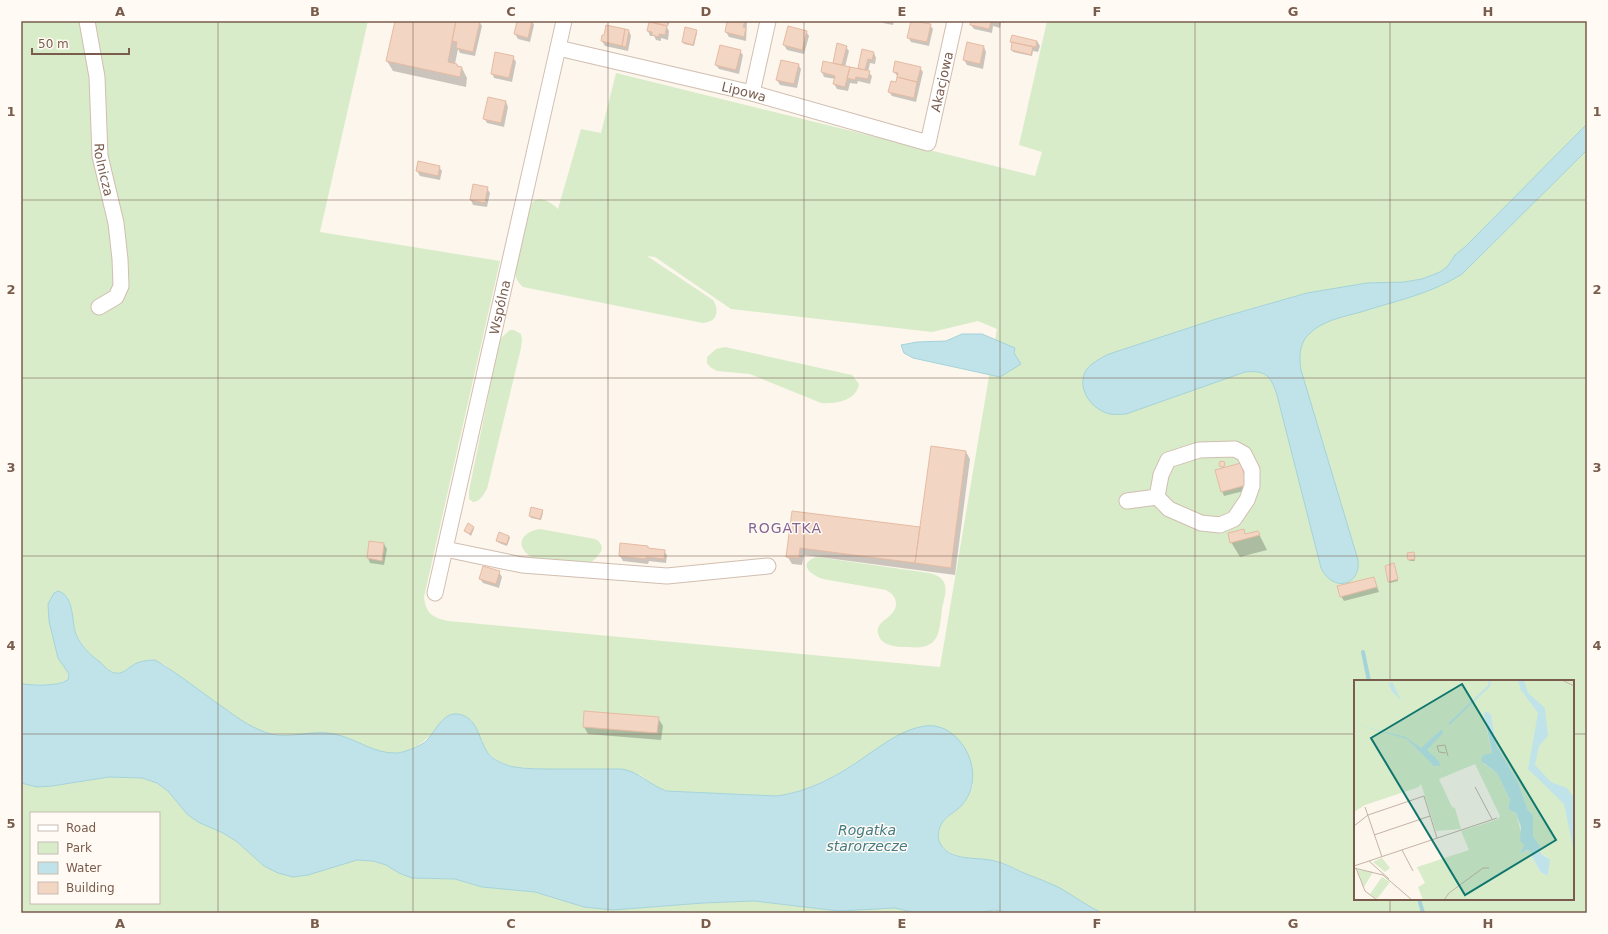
<svg xmlns="http://www.w3.org/2000/svg" width="1608" height="934" font-family="'DejaVu Sans',sans-serif">
	<rect width="100%" height="100%" fill="#fdf6ec"/>
	<path fill="#d8ecc9" fill-rule="evenodd" d="M21,21H368L320,232L500,261L424,597C426,614 433,618 449,621L940,667L997,329L978,321L932,332L731,309L655,257L647,256L713,300C720,311 717,322 703,323L523,287C516,281 515,276 515,267L528,208C537,193 548,200 558,209L581,129L601,133L616,73L1035,176L1042,152L1019,145L1047,21H1587V913H1102C1088,906 1076,898 1062,890C1052,883 1040,880 1029,875C1020,871 1010,865 1000,863C983,859 939,861 938,835C938,820 953,815 962,805C968,799 970,791 973,784L902,733C861,757 824,790 776,796L666,791L656,787L640,775L512,767C500,762 487,757 482,743C479,734 477,728 471,720L443,719C426,745 403,761 372,749C360,744 347,736 335,734C331,733 325,734 320,734C297,734 274,738 252,727C227,713 203,693 180,677C174,673 166,664 160,663C156,662 139,662 136,664C126,667 121,679 109,670C92,658 77,643 73,623C71,614 71,605 67,596L48,604V612L58,658L69,674L68,680L52,685L21,684ZM1355,681H1573V899H1355Z
		M510,330H514L521,334L522,340L521,348L487,489C483,495 481,501 473,502L469,499V491L499,343L502,337Z
		M725,347L852,375L859,384C856,401 836,404 821,403L750,374L717,371L710,367L707,363V357L716,349Z
		M540,529L595,539C601,542 604,547 600,553C597,557 593,562 588,563C584,564 537,560 533,558C514,547 520,532 540,529Z
		M817,557L929,573C935,574 943,577 945,585C947,592 943,602 942,609C939,635 939,650 908,647C901,647 894,647 887,644C883,642 880,640 879,636C873,624 888,620 893,612C900,603 894,594 886,590L823,579C810,575 797,563 817,557Z
		M109,777L142,778L157,783L168,791L187,814L198,822L223,833L236,841L264,866L308,875L357,860L373,861L386,865L399,873L425,879H455L482,887L535,892L584,907L613,910L703,903L754,901L839,911L895,908L916,913H21V783L37,787L52,786ZM31,813H159V903H31Z"/>
	<path fill="#bfe3e8" stroke="#a5d3da" d="M1587,124V150L1462,274C1431,294 1395,301 1361,312C1342,317 1321,321 1308,335C1299,344 1299,359 1301,370L1358,560C1361,586 1333,593 1321,568L1277,395C1271,376 1266,370 1245,372L1126,414C1121,414 1115,415 1110,414C1092,410 1077,390 1085,372C1089,364 1101,358 1109,354L1216,319L1307,293L1367,283L1404,282L1422,279L1440,272L1447,267L1455,255L1466,246Z
		M962,334H982L1015,348L1014,353L1021,364L1000,377L913,358L904,353L901,345L917,342L946,341Z
		M58,591C75,596 71,621 76,634C81,646 90,655 100,662C104,666 109,672 115,673C124,675 129,666 137,663C142,661 149,660 155,660C179,674 201,692 224,708C239,719 253,729 271,734C292,739 313,729 334,734C356,738 373,754 397,753C406,752 418,747 425,742C435,733 442,712 458,714C482,718 477,747 494,759C500,762 507,766 514,767C527,769 542,769 556,769C578,769 600,769 622,769C639,772 650,785 666,791L776,796C809,792 839,775 866,756C882,745 898,733 916,728C928,724 941,725 951,733C973,749 981,783 962,805C956,812 947,815 942,823C938,829 937,837 940,843C949,861 974,857 990,860C1002,862 1013,868 1024,873C1036,878 1048,882 1060,888C1074,896 1087,906 1102,913H1015L994,910L979,913H916L895,908L839,911L754,901L703,903L613,910L584,907L535,892L482,887L455,879L412,878L399,873L386,865L373,861L357,860L308,875L293,877L278,873L264,866L236,841L223,833L198,822L187,814L168,791L157,783L142,778L109,777L52,786L37,787L21,783V684C36,685 55,687 68,680L69,674L58,658L49,621L48,604L54,593Z"/>
	<path fill="#0003" d="M396,21H479L482,26L475,56L460,53L458,49L455,64L462,68L467,78L466,87L393,71L387,61Z
		M518,21H532L534,25L530,42L518,39L515,34Z
		M650,21H670L668,26L666,21L664,22L669,31L668,40L661,38V41L656,40L654,36H650L648,31Z
		M728,21H747L746,41L729,37L726,32Z
		M882,21H894L893,25L883,23Z
		M912,21L930,25L933,29L929,46L911,42L908,37Z
		M972,21H1005V23L1001,22L1000,28L993,26L992,33L974,29L971,25Z
		M629,31L631,36L628,51L605,46L602,41Z
		M696,31L697,33L694,46L684,44L683,42Z
		M806,31L809,36L804,54L787,50L784,45Z
		M1037,41L1040,46L1038,52L1033,51L1032,56L1013,52L1012,50L1013,44L1011,42Z
		M838,45L846,47L849,51L845,67L858,70L863,50L874,53L876,58L875,64L870,63L868,72L872,76L870,84L858,81L857,84L850,83L848,91L837,89L834,84L835,79L824,77L822,72L824,62L833,64Z
		M984,47L986,52L983,69L967,65L964,60Z
		M740,51L743,55L739,74L719,69L716,65Z
		M513,57L516,62L512,82L494,78L492,73Z
		M798,64L801,69L797,88L780,85L777,80Z
		M920,68L923,72L916,102L892,96L889,92L896,83L898,77L894,72Z
		M506,102L508,107L504,127L487,123L484,118Z
		M419,162L439,167L442,171L440,180L420,176L417,171Z
		M487,188L490,193L487,207L473,205L471,200Z
		M966,452L970,459L955,575L804,555L802,565L792,564L787,556L793,512L921,528Z
		M1223,462L1224,469L1241,464L1243,469L1248,490L1224,496L1222,491L1223,469L1221,463Z
		M542,511L543,513L541,520L531,518L530,516Z
		M473,527L474,529L471,536L465,531Z
		M1243,530L1246,535L1258,532L1267,550L1240,557L1231,542Z
		M509,536L510,538L507,546L499,543L497,541Z
		M370,542L384,544L387,549L384,565L370,563L368,558Z
		M647,547L649,549L664,551L667,555L666,563L649,561L648,564L623,561L620,556Z
		M1413,553L1415,561H1410L1409,559Z
		M1395,566L1398,581L1390,583L1389,581Z
		M499,572L502,577L499,588L483,583L480,579Z
		M1374,578L1379,592L1344,601L1341,596Z
		M658,718L663,726L661,740L588,734L584,727Z"/>
	<g fill="none" stroke-linecap="round" stroke-linejoin="round">
		<path stroke="#a5d3da" stroke-width="4" d="M1363,652L1369,681
			M1419,899L1423,913"/>
	</g>
	<path fill="#f3d5c3" stroke="#e6bba3" d="M395,21H456L448,62L457,64V66L462,67L460,77L386,61Z
		M456,21H480L473,52L456,48L457,42L452,41Z
		M517,21H532L528,38L514,34Z
		M649,21H668L667,26Z
		M727,21H745L743,27L746,28L744,37L725,32Z
		M911,21L931,24L927,42L907,38Z
		M971,21H998V23L991,22L989,29L970,25Z
		M649,22L667,26L665,35L659,34V37L652,35V32L647,31Z
		M606,25L625,29L622,46L601,41L602,35H604Z
		M788,26L807,31L802,50L783,45Z
		M685,27L697,30L693,45L682,42Z
		M625,29L629,30L626,47L622,46Z
		M1012,35L1037,41L1036,47L1010,42Z
		M967,42L984,46L980,64L963,60Z
		M1012,42L1033,47L1031,55L1011,50Z
		M837,43L847,46L842,65L833,63Z
		M720,45L741,50L736,70L715,65Z
		M862,49L874,52L872,60L868,59L865,70L858,68Z
		M495,52L514,56L509,78L491,74Z
		M781,60L799,64L794,84L776,80Z
		M823,61L850,67L845,87L833,84L835,76L821,72Z
		M895,61L921,67L917,82L897,77L898,73L893,72Z
		M850,67L870,71L868,79L856,77L855,80L847,78Z
		M897,77L917,82L914,98L888,92L891,81L896,82Z
		M488,97L506,101L501,123L483,119Z
		M418,161L440,166L438,176L416,171Z
		M473,184L488,187L485,203L470,200Z
		M931,446L966,451L951,568L915,563Z
		M1219 464a3 3 0 1 1 6 0a3 3 0 1 1-6 0Z
		M1241,463L1247,485L1221,492L1215,470Z
		M531,507L543,510L540,519L529,516Z
		M792,511L920,527L915,563L800,548L799,558L786,557Z
		M468,523L474,527L470,534L464,531Z
		M1244,529L1245,534L1258,531L1260,535L1230,543L1228,533Z
		M499,532L509,536L507,544L496,541Z
		M369,541L384,543L382,561L367,558Z
		M620,543L648,546V548L665,550L664,559L646,557V559L619,556Z
		M1414,552L1415,559L1408,560L1407,553Z
		M1394,563L1398,579L1388,582L1385,566Z
		M483,566L500,571L496,584L479,579Z
		M1374,577L1377,587L1340,597L1337,586Z
		M584,711L659,717L657,733L583,727Z"/>
	<g fill="none" stroke-linecap="round" stroke-linejoin="round">
		<g stroke="#d1beb0" stroke-width="17">
			<g id="minor">
				<path id="s1" d="M87,21L97,77L100,156L116,223L120,259L121,286L116,297L99,307"/>
				<path id="s2" d="M558,48L752,93L928,143L955,21"/>
				<path d="M752,93L768,21"/>
				<path d="M1127,501L1157,497L1169,509L1201,523L1220,525L1234,519L1247,500L1252,486V470L1244,454L1235,449L1199,450L1168,460L1161,475L1157,497"/>
				<path d="M445,549L522,565L667,576L768,566"/>
				<path id="s3" d="M435,593L564,21"/>
			</g>
		</g>
		<use href="#minor" stroke="#fff" stroke-width="15"/>
	</g>
	<path fill="none" stroke="#7a5c4d" stroke-width="1" stroke-opacity="0.55" d="M218,21V913M413,21V913M608,21V913M804,21V913M1000,21V913M1195,21V913M1390,21V681M21,200H1587M21,378H1587M21,556H1587M21,734H1355M1573,734H1587M1390,899V913"/>
	<g text-anchor="middle" dominant-baseline="central" stroke-width="3" stroke-linejoin="round" paint-order="stroke">
		<g font-size="13" fill="#7a5c4d" stroke="#fffaf3">
			<text stroke="none"><textPath href="#s2" startOffset="445">Akacjowa</textPath></text>
			<text stroke="none"><textPath href="#s2" startOffset="191">Lipowa</textPath></text>
			<text stroke="none"><textPath href="#s1" startOffset="150">Rolnicza</textPath></text>
			<text stroke="none"><textPath href="#s3" startOffset="293">Wspólna</textPath></text>
		</g>
		<g font-size="14" letter-spacing="1" fill="#846695" stroke="#fffaf3">
			<text x="785" y="528">ROGATKA</text>
		</g>
		<g font-size="14" font-style="italic" fill="#437c86" stroke="#fffaf3">
			<text x="867" y="830">Rogatka<tspan x="867" dy="16">starorzecze</tspan></text>
		</g>
	</g>
	<g transform="translate(1354 680)">
		<rect width="220" height="220" fill="#fdf6ec"/>
		<path d="M0,0H220V220H69L64,207L71,203L63,187L115,170L107,151L144,139L146,136L121,84L85,99L98,127L101,128L107,149L82,151L67,104L65,107L11,125L0,132ZM132,31L137,37L142,65L164,102L174,130L178,134L179,156L186,166L187,174L195,178L194,196L186,192L174,169L165,175L170,165L162,133L154,129L156,120L143,93L130,84L138,73L131,42ZM28,178L36,188L31,192L19,182ZM4,190L19,192L10,207L4,192ZM28,197L36,202L23,219L16,214Z" fill="#d8ecc9" fill-rule="evenodd"/>
		<path d="M164,0H170L174,13L191,28L194,56L185,66L181,85L197,102L213,108L220,118V172L210,124L174,89L184,33L167,10ZM36,2L39,3L47,21L38,11L35,5ZM132,31L137,35L142,65L164,102L174,130L179,135V156L186,166L187,174L196,179L194,196L186,192L174,169L165,175L170,165L166,161L167,147L162,133L154,129L156,120L143,93L127,81L129,75L138,73L130,34ZM0,44L52,57L67,68L88,49L89,53L73,70L85,81L86,86H80L53,59Z" fill="#bfe3e8"/>
		<path fill="none" stroke="#bfe3e8" stroke-width="2" d="M95,44L135,6L136,0"/>
		<path fill="none" stroke="#c5b3a7" stroke-width="1" d="M208,0L220,6M92,73L85,72L83,66L91,65L94,76M121,107L138,139M11,127L28,177M0,146L14,135L70,116L83,158M20,155L76,136M48,170L59,191M15,181L35,199M0,186L143,138M0,188L29,195L58,220M2,188L11,211L23,220M90,220L95,213L129,188H135"/>
		<path fill="#0f766e" fill-opacity="0.15" stroke="#0f766e" stroke-width="2" d="M108,4L202,160L111,215L17,58Z"/>
		<rect width="220" height="220" fill="none" stroke="#7a5c4d" stroke-width="2"/>
	</g>
	<rect width="1608" height="934" fill="none" stroke="#fffaf3" stroke-width="44"/>
	<rect x="30" y="812" width="130" height="92" fill="#fffaf3" stroke="#cabbb1"/>
	<rect x="38" y="825" width="20" height="6" fill="#ffffff" stroke="#cabbb1"/>
	<text x="66" y="832" font-size="12" fill="#7a5c4d">Road</text>
	<rect x="38" y="842" width="20" height="12" fill="#d8ecc9" stroke="#cabbb1"/>
	<text x="66" y="852" font-size="12" fill="#7a5c4d">Park</text>
	<rect x="38" y="862" width="20" height="12" fill="#bfe3e8" stroke="#cabbb1"/>
	<text x="66" y="872" font-size="12" fill="#7a5c4d">Water</text>
	<rect x="38" y="882" width="20" height="12" fill="#f3d5c3" stroke="#cabbb1"/>
	<text x="66" y="892" font-size="12" fill="#7a5c4d">Building</text>
	<path d="M32 48v6h97v-6" fill="none" stroke="#7a5c4d" stroke-width="2"/>
	<text x="38" y="48" font-size="12" fill="#7a5c4d" stroke="#fffaf3" stroke-width="3" paint-order="stroke">50 m</text>
	<rect x="22" y="22" width="1564" height="890" fill="none" stroke="#7a5c4d" stroke-width="1.5"/>
	<g font-size="13" text-anchor="middle" font-weight="bold" fill="#7a5c4d">
		<text x="120" y="16">A</text>
		<text x="315" y="16">B</text>
		<text x="511" y="16">C</text>
		<text x="706" y="16">D</text>
		<text x="902" y="16">E</text>
		<text x="1097" y="16">F</text>
		<text x="1293" y="16">G</text>
		<text x="1488" y="16">H</text>
		<text x="11" y="116">1</text>
		<text x="1597" y="116">1</text>
		<text x="11" y="294">2</text>
		<text x="1597" y="294">2</text>
		<text x="11" y="472">3</text>
		<text x="1597" y="472">3</text>
		<text x="11" y="650">4</text>
		<text x="1597" y="650">4</text>
		<text x="11" y="828">5</text>
		<text x="1597" y="828">5</text>
		<text x="120" y="928">A</text>
		<text x="315" y="928">B</text>
		<text x="511" y="928">C</text>
		<text x="706" y="928">D</text>
		<text x="902" y="928">E</text>
		<text x="1097" y="928">F</text>
		<text x="1293" y="928">G</text>
		<text x="1488" y="928">H</text>
	</g>
</svg>
